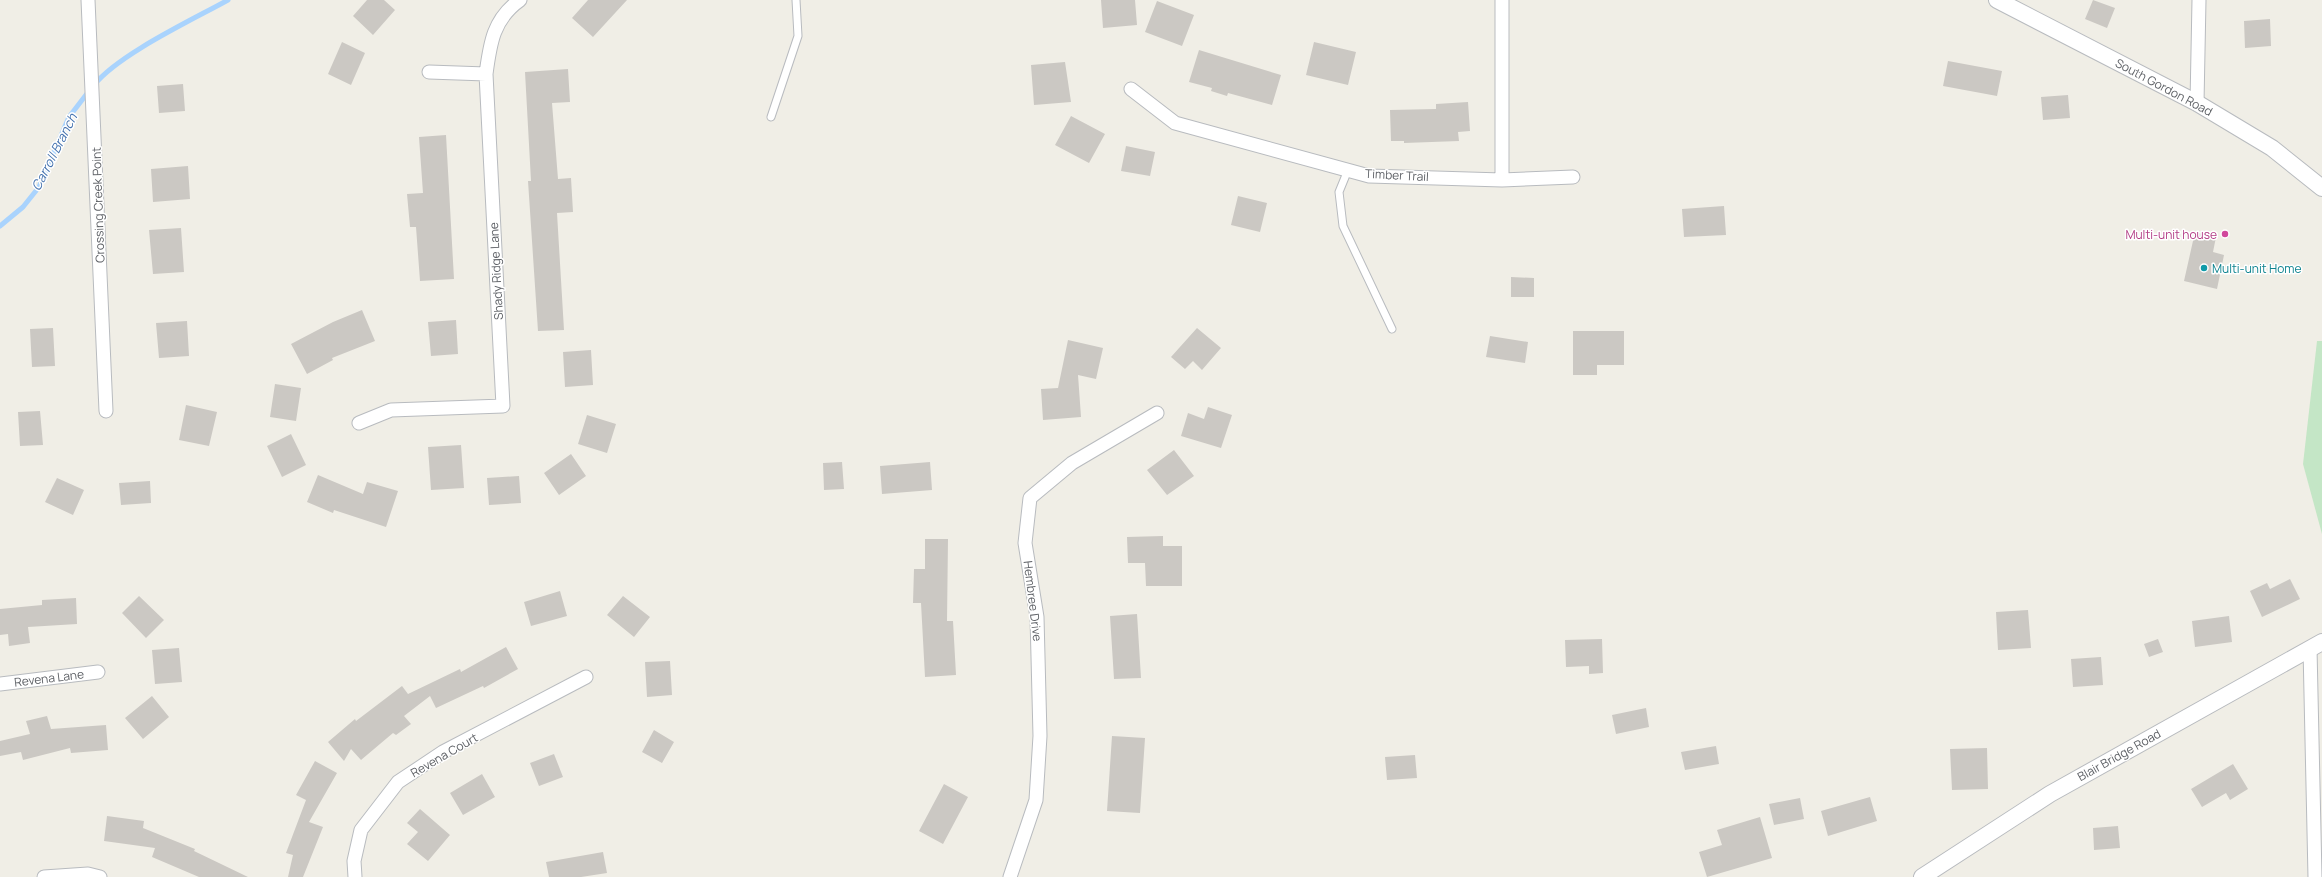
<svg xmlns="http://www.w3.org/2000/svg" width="2322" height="877" font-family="Manrope,sans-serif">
	<rect width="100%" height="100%" fill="#f0eee6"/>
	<path fill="#c4e6c6" d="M2317,341H2322V534L2303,464Z"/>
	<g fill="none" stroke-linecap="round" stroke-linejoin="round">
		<path stroke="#a9d3fd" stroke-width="5" d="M94,85C119,54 192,20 228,0
			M0,226L23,207L39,187L69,117L89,91"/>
	</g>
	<path fill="#cbc8c3" d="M367,0H384L395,10L373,35L353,16Z
		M588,0H627L593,37L572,18Z
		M1101,0H1135L1137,25L1103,28Z
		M2093,0L2115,8L2107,28L2085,19Z
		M1157,1L1194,15L1182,46L1145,32Z
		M2270,19L2271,46L2245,48L2244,21Z
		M342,42L365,53L351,85L328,74Z
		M1314,42L1356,52L1348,85L1306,75Z
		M1199,50L1281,75L1272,105L1228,93L1227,96L1211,91L1212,88L1189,82Z
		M1948,61L2002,71L1997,96L1943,86Z
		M1065,62L1071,102L1034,105L1031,65Z
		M568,69L570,102L552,103L558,179L571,178L573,212L557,213L564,330L538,331L528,181H531L525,72Z
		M183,84L185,111L159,113L157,86Z
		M2068,95L2070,118L2043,120L2041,97Z
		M1468,102L1470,131L1458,132L1459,141L1404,143V141H1391L1390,110L1436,109V104Z
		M1071,116L1105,134L1089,163L1055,145Z
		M446,135L454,279L420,281L416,227H410L407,194L423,193L419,137Z
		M1126,146L1155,152L1150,176L1121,171Z
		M188,166L190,199L153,202L151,169Z
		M1238,196L1267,203L1260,232L1231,225Z
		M1724,206L1726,235L1684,237L1682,209Z
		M181,228L184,272L153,274L149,230Z
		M2195,232L2216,237L2213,252L2224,255L2217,289L2184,281Z
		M1511,277L1534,278V297H1511Z
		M362,310L375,341L332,358L333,360L307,374L291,344L333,322Z
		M456,320L458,354L431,356L428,322Z
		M187,321L189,356L159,358L156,323Z
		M53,328L55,366L32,367L30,329Z
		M1197,328L1221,348L1202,370L1193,361L1185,369L1171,357Z
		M1573,331H1624V365H1597V375H1573Z
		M1490,336L1528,342L1525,363L1486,357Z
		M1068,340L1103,348L1096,379L1078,375L1081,417L1043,420L1041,389L1058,388Z
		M591,350L593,385L565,387L563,352Z
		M275,384L301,388L296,421L270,417Z
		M186,405L217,412L209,446L179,440Z
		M1208,407L1232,415L1221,448L1181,436L1188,413L1204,419Z
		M40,411L43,445L20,446L18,412Z
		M587,415L616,424L607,453L578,444Z
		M291,434L306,465L282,477L267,446Z
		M461,445L464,488L431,490L428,447Z
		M1174,450L1194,476L1167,495L1147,470Z
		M571,454L586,476L559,495L544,473Z
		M842,462L844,489L824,490L823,463Z
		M930,462L932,490L882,494L880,466Z
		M318,475L363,494L367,482L398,491L386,527L334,510L333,513L307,502Z
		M519,476L521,503L489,505L487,478Z
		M57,478L84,490L73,515L45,502Z
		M150,481L151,503L121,505L119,483Z
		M1163,536V546H1182V586H1146L1145,563H1128L1127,537Z
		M925,539H948L947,621H953L956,675L925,677L921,603H913L914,569H925Z
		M2290,579L2300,599L2262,617L2250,591L2267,583L2270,589Z
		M560,591L567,616L531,626L524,602Z
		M139,596L164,620L146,638L122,613Z
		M623,596L650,617L634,637L607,615Z
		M76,598L77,624L28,627L30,643L9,646L8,634L0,635V609L42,605V600Z
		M2028,610L2031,648L1998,650L1996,612Z
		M1137,614L1141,678L1114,679L1110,616Z
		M2229,616L2232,642L2195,647L2192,621Z
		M1602,639L1603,673L1589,674V666L1566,667L1565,640Z
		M2158,639L2163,652L2149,657L2144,644Z
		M506,647L518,669L484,688L483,686L436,708L430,696L404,716L411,724L396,735L393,733L361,760L351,749L344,761L328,742L355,719L356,721L402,686L408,694L460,669L461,672Z
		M179,648L182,682L155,684L152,650Z
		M2101,657L2103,685L2073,687L2071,659Z
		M670,661L672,695L647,697L645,662Z
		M152,696L169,717L143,739L125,718Z
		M1646,708L1649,727L1616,734L1612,715Z
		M47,716L51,729L106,725L108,750L71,753L70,748L23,760L21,752L0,756V741L30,734L26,721Z
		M654,730L674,742L662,763L642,752Z
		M1112,736L1145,738L1140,813L1107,811Z
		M1716,746L1719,764L1685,770L1681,752Z
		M1987,748L1988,789L1952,790L1950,749Z
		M554,754L563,777L539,786L530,763Z
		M1415,755L1417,778L1387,780L1385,757Z
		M315,761L337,773L309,822L323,827L303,877H288L293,855L286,853L306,800L296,795Z
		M2233,764L2248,789L2230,800L2226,793L2202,807L2191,789Z
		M482,774L495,797L463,815L450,793Z
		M944,784L968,797L943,844L919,831Z
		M1870,797L1877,821L1828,836L1821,811Z
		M1800,798L1804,819L1774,825L1769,804Z
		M420,809L450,835L428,861L407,844L418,832L407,823Z
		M107,816L144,821L143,828L195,849L194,851L248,877H199L152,857L155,848L104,841Z
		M1760,817L1772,858L1707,877L1699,852L1722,845L1717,830Z
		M2118,826L2120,848L2094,850L2093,828Z
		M603,852L607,873L581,877H549L546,862Z"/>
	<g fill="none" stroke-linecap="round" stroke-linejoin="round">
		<g stroke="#b8bbbf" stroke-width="9">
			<path id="service" d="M771,117L798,36L796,0
				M1348,170L1339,192L1343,226L1392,329"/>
		</g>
		<g stroke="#b8bbbf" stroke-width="15">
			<path id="minor" d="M88,0L106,411
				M1502,0V180
				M429,72L486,74
				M1131,89L1175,123L1369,176L1502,180L1573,177
				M2197,103L2199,0
				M359,423L391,410L503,406L486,74C490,44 493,19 520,0
				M2310,648L2315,877
				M0,684L98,672
				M44,877L88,874L100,877
				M355,877L354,861L361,830L398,782L443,752L586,677
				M1010,877L1036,800L1040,736L1037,617L1025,543L1030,498L1072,463L1157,413"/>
		</g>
		<g stroke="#b8bbbf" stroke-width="18">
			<path id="tertiary" d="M1997,0L2197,103L2272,148L2322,188
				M1922,877L2050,794L2322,642"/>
		</g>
		<use href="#service" stroke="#fff" stroke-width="7"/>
		<use href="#minor" stroke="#fff" stroke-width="13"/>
		<use href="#tertiary" stroke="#fff" stroke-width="16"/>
	</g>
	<circle fill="#d1479c" stroke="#fff" stroke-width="1.5" cx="2225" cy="234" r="4"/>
	<circle fill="#0f9aa8" stroke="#fff" stroke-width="1.5" cx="2204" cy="268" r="4"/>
	<g text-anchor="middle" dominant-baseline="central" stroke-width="3" stroke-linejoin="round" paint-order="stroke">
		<g font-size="12" fill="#5e6166" stroke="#fff">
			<text transform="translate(2164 87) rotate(28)">South Gordon Road</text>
			<text transform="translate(1397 175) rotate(3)">Timber Trail</text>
			<text transform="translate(98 205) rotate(-92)">Crossing Creek Point</text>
			<text transform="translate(496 271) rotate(-93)">Shady Ridge Lane</text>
			<text transform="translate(1033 601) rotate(83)">Hembree Drive</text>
			<text transform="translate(49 678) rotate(-7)">Revena Lane</text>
			<text transform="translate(444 755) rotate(-30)">Revena Court</text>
			<text transform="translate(2119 755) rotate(-29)">Blair Bridge Road</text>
		</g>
		<g font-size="12" fill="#b23c85" stroke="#fff" text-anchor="end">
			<text x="2217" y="234">Multi-unit house</text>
		</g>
		<g font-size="12" fill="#0d838f" stroke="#fff" text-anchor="start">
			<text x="2212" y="268">Multi-unit Home</text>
		</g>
		<g font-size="13" font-style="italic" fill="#4573af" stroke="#fff">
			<text transform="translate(54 152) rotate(-63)">Carroll Branch</text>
		</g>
	</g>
</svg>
